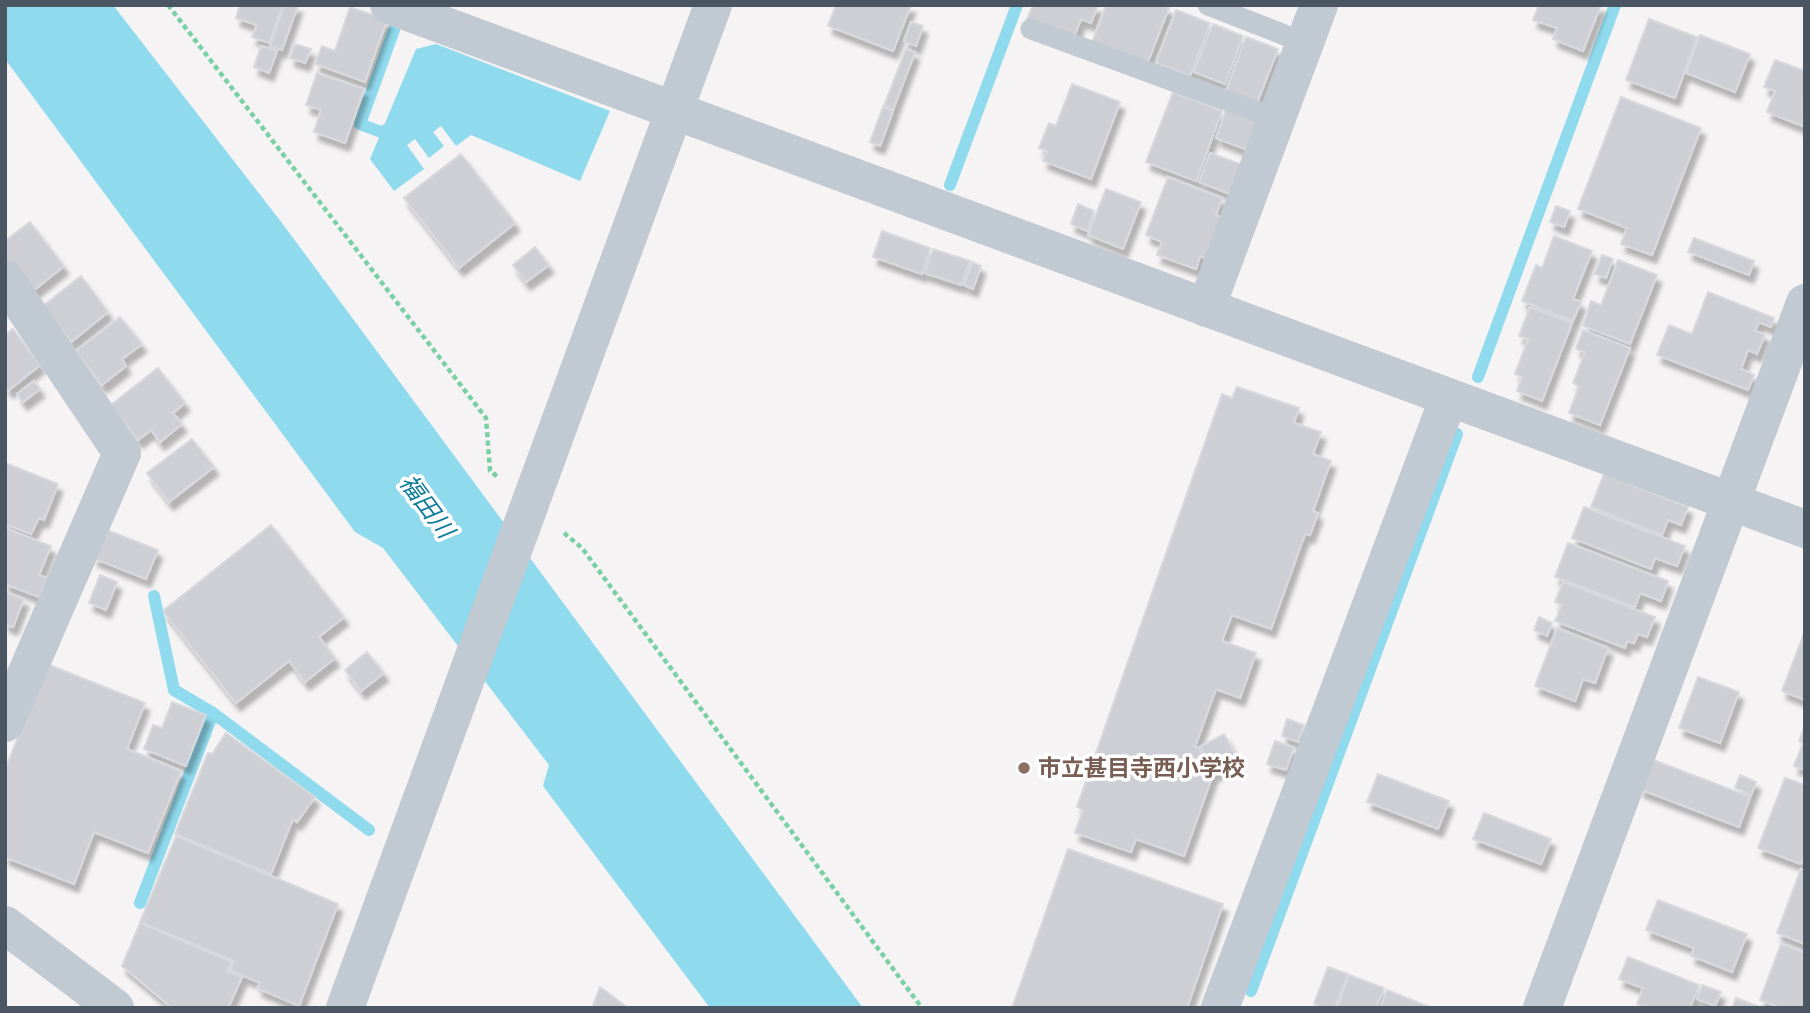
<svg xmlns="http://www.w3.org/2000/svg" width="1810" height="1013" font-family="Inter,'Noto Sans JP',sans-serif">
	<defs>
		<filter id="shadow"><feDropShadow dx="4.5" dy="8" stdDeviation="2" flood-color="#0004"/></filter>
	</defs>
	<rect width="100%" height="100%" fill="#f5f3f3"/>
	<path fill="#90daee" d="M5,5H113L282,223L863,1008H710L543,786L549,765L383,548L355,532L5,59Z
		M436,44L610,111L580,181L471,135L456,146L441,126L433,132L444,146L429,158L415,139L407,145L424,169L394,191L370,159L416,49Z"/>
	<g fill="none" stroke-linecap="round" stroke-linejoin="round">
		<path stroke="#90daee" stroke-width="12" d="M394,30L360,124L381,132L394,127
			M950,185L1017,5
			M1478,377L1615,5
			M213,713L369,830
			M140,903L213,713L174,690L154,596
			M1251,991L1457,434"/>
	</g>
	<path fill="#cdcfd5" stroke="#d7d9de" stroke-width="2" filter="url(#shadow)" d="M240,5H283L269,43L252,37L257,25L236,18Z
		M284,5H298L282,50L270,46Z
		M836,5H911L893,51L828,26Z
		M1033,5H1098L1091,23L1081,19L1074,37L1027,19Z
		M1106,5H1162L1169,8L1147,64L1092,43Z
		M1539,5H1601L1583,51L1553,39L1557,28L1533,20Z
		M350,7L387,20L365,82L315,64L322,46L335,51Z
		M1176,10L1210,23L1190,76L1156,63Z
		M1649,19L1697,37L1675,98L1626,80Z
		M911,22L923,26L916,46L904,41Z
		M1213,24L1243,36L1225,84L1194,72Z
		M1700,35L1750,54L1735,92L1686,73Z
		M1246,37L1278,49L1257,103L1226,91Z
		M295,44L311,49L305,63L290,58Z
		M261,46L277,51L269,73L254,67Z
		M906,49L915,52L893,110L884,106Z
		M1775,60L1805,71L1803,126L1767,112L1775,91L1764,87Z
		M317,73L364,89L345,143L314,132L321,110L306,105Z
		M1072,84L1120,102L1091,179L1043,161L1047,151L1039,148L1049,123L1056,126Z
		M1173,92L1222,111L1196,181L1146,162Z
		M1621,97L1701,128L1652,255L1621,244L1627,228L1578,209Z
		M883,107L893,111L880,146L870,142Z
		M1226,110L1261,124L1250,151L1216,138Z
		M1210,153L1246,166L1235,196L1199,182Z
		M461,154L515,223L459,268L404,198Z
		M1168,177L1222,198L1216,215L1224,218L1209,259L1200,256L1196,269L1157,255L1162,242L1146,235Z
		M1106,189L1141,202L1123,249L1088,235Z
		M1078,204L1094,211L1087,231L1071,224Z
		M1556,206L1570,211L1564,227L1550,222Z
		M30,222L64,266L29,294L5,263V241Z
		M882,231L930,248L922,274L873,257Z
		M1554,236L1592,251L1573,299L1581,302L1573,321L1522,301L1536,265L1542,268Z
		M1694,238L1754,261L1749,275L1688,252Z
		M535,247L549,265L526,282L513,265Z
		M933,249L970,261L961,285L925,273Z
		M1602,255L1613,259L1606,278L1595,274Z
		M1618,260L1657,275L1630,344L1583,326L1591,301L1601,305Z
		M972,262L981,266L973,289L964,285Z
		M81,276L108,312L71,342L43,306Z
		M1708,292L1774,318L1771,327L1759,322L1755,331L1765,334L1757,354L1748,350L1741,369L1754,375L1748,390L1657,355L1669,325L1692,334Z
		M1530,307L1572,323L1542,401L1517,391L1522,377L1515,374L1528,339L1519,336Z
		M120,317L142,344L122,359L126,366L102,385L76,351Z
		M13,329L40,365L9,390L5,385V335Z
		M1583,330L1630,348L1600,425L1569,413L1579,386L1573,383L1585,352L1576,349Z
		M158,368L185,403L173,413L182,424L160,442L151,430L138,440L111,405Z
		M34,381L40,389L23,402L17,394Z
		M1237,387L1299,408L1294,423L1321,432L1313,454L1331,461L1313,511L1318,513L1310,535L1305,534L1271,629L1232,615L1222,641L1256,653L1240,698L1216,689L1195,747L1199,748L1213,774L1184,856L1136,839L1131,852L1075,833L1083,810L1077,807L1222,394L1232,398Z
		M192,439L214,467L169,502L147,473Z
		M5,463L58,484L44,520L39,518L31,534L5,524Z
		M1604,474L1688,507L1681,525L1668,520L1662,535L1591,507Z
		M1584,507L1685,546L1677,566L1655,558L1651,569L1572,538Z
		M271,525L344,617L319,637L335,658L305,682L289,661L236,703L163,611Z
		M5,528L51,546L39,575L47,578L39,597L5,584Z
		M104,529L158,550L146,579L93,558Z
		M1568,543L1668,581L1661,601L1640,593L1635,607L1555,577Z
		M100,575L117,582L106,610L89,603Z
		M1563,582L1655,617L1647,637L1638,634L1634,643L1627,641L1625,648L1555,621L1562,605L1555,602Z
		M5,592L24,599L13,627L5,624Z
		M1539,617L1552,623L1547,636L1534,630Z
		M1557,628L1608,648L1595,683L1583,679L1575,701L1535,686Z
		M1805,631V700L1782,691Z
		M367,652L384,673L361,691L345,670Z
		M47,664L145,703L127,749L181,771L148,853L94,832L74,884L5,857V770Z
		M1698,677L1739,692L1720,743L1679,728Z
		M172,702L206,715L186,766L144,749L153,725L162,728Z
		M1287,719L1304,725L1298,742L1282,736Z
		M1805,726V770L1794,766L1803,743L1799,741Z
		M226,733L315,797L297,822L293,819L271,874L175,834L208,753L212,754Z
		M1224,734L1238,760L1214,773L1200,747Z
		M1275,741L1294,748L1286,770L1267,764Z
		M1651,759L1750,797L1739,827L1639,789Z
		M1378,774L1449,801L1438,829L1367,802Z
		M1740,775L1756,782L1751,795L1735,788Z
		M1785,778L1805,785V854L1801,864L1758,848Z
		M1484,813L1551,839L1541,864L1473,839Z
		M176,836L338,904L299,1006L257,988L260,983L230,970L234,961L140,922Z
		M1068,849L1223,904L1187,1008H1012Z
		M1801,869L1805,870V944L1777,933Z
		M1658,900L1747,934L1732,972L1691,956L1694,948L1646,930Z
		M140,923L232,962L227,971L242,977L228,1008H172L122,966Z
		M1781,944L1805,953V1008H1781L1760,1000Z
		M1628,957L1699,985L1690,1008H1647L1637,1004L1643,988L1619,979Z
		M1328,967L1348,974L1335,1008H1324L1314,1004Z
		M1349,975L1384,988L1376,1008H1337Z
		M1702,985L1721,992L1715,1006L1697,999Z
		M600,987L628,1008H592Z
		M1387,990L1432,1008H1380Z
		M1736,998L1762,1008H1732Z"/>
	<g fill="none" stroke-linecap="round" stroke-linejoin="round">
		<path stroke="#7ad0a6" stroke-width="4.5" stroke-dasharray="5 3.5" stroke-linecap="butt" d="M168,5L486,418L490,471L498,477
			M564,533L582,548L922,1008"/>
		<path stroke="#c1cad2" stroke-width="21" d="M1208,5L1305,43
			M1031,29L1277,119"/>
		<path stroke="#c1cad2" stroke-width="38" d="M389,5L1805,529
			M5,279L122,453L5,723
			M1206,308L1319,5
			M5,925L115,1008
			M1220,1008L1449,397
			M1542,1008L1805,303"/>
		<path stroke="#c1cad2" stroke-width="38" d="M345,1008L713,5"/>
	</g>
	<circle fill="#8d6e63" stroke="#fff" stroke-width="2.5" cx="1024" cy="768" r="7"/>
	<g text-anchor="middle" dominant-baseline="central" stroke-width="7" stroke-linejoin="round" paint-order="stroke">
		<g font-size="23" font-weight="bold" fill="#785e54" stroke="#fff" text-anchor="start">
			<text x="1038" y="768">市立甚目寺西小学校</text>
		</g>
		<g font-size="24" font-style="italic" fill="#0c7c9b" stroke="#fff">
			<text transform="translate(427 506) rotate(53)">福田川</text>
		</g>
	</g>
	<rect width="1810" height="1013" fill="none" stroke="#4a5661" stroke-width="14"/>
</svg>
